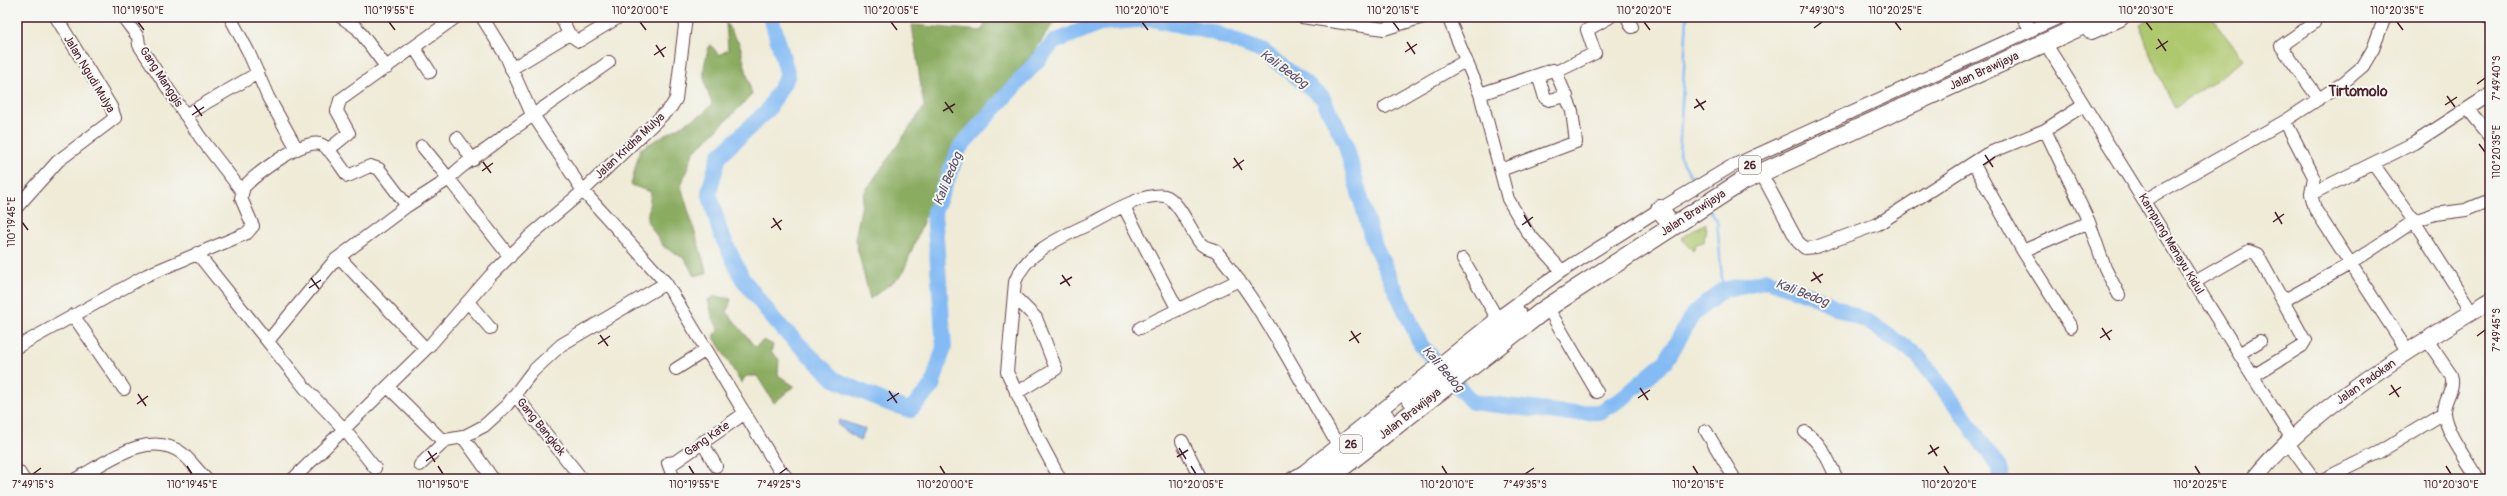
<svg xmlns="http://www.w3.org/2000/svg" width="2507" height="496" font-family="Pangolin,sans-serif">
	<rect width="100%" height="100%" fill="#f6f6f2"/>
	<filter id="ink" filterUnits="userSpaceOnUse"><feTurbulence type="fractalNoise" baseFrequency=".025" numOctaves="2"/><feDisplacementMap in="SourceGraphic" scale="8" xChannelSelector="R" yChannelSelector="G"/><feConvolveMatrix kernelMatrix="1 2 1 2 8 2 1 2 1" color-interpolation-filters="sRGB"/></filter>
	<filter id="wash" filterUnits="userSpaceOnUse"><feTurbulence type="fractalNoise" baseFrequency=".012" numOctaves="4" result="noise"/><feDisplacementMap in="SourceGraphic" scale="16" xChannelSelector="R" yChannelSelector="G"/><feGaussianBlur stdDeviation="0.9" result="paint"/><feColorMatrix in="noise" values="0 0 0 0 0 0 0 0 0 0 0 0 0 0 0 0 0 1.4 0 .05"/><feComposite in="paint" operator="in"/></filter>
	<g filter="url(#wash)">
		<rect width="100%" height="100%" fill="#efebd7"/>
		<path fill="#aec86e" stroke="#7c744c" d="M2152,17H2210L2244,59L2175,108L2154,65L2140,25Z
			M1706,223L1704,242L1696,244L1693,250L1681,238Z"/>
		<path fill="#8aac61" stroke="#6a6646" d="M988,17H1051L1054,22L1034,52L954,144L902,275L870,299L855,239L864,193L924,107L912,25L982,31Z
			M726,23L740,45L752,95L693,153L681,186L707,273L694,276L685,259L664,247L647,221L651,192L631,185L640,149L701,115L712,104C702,76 701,73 710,44L719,55L728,50Z
			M716,296L731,299L727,312L755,347L764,340L773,345L771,352L779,359L778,375L794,386L774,403L757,376H746L741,383L715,339L714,334L719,331L712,316L708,300Z"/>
		<path fill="#84bbf4" stroke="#676d90" d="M839,420L865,429L860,441L838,425Z"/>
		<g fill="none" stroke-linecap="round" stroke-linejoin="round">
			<path stroke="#84bbf4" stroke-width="2.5" d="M1687,17L1679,155L1694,181
				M1710,210L1717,221L1723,290"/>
			<path stroke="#84bbf4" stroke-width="16" d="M771,17L788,75L768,110L719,156L709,192L720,232L742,278L776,322L834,379L888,403L910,410L932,386L944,347L934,212L960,147L1054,42L1100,23L1152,19L1212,32L1264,52L1322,97L1345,142L1372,239L1421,345L1472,402L1566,413L1600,412L1623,398L1666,361L1693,314L1723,290L1768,280L1813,296L1870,323L1917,355L1958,408L1999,468L2002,479"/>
		</g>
	</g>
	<g filter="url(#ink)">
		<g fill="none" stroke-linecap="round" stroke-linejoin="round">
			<g stroke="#633e45" stroke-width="14">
				<path id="minor" d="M123,17L138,37L139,45L200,137L241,190
					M230,17L248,51L268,97L297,149
					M341,17L357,28L387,68
					M482,17L506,56L530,110L583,191L666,283L776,465L788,479
					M561,17L569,34L579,41L619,17
					M1302,17L1384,29L1423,17
					M1448,17L1480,94L1508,199L1528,233L1562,271
					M1627,17L1632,27
					M2023,17L2031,30
					M2313,17L2314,23L2281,46L2319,99
					M2490,17V18
					M414,47L430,72
					M2049,49L2292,439
					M511,69L569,34
					M1538,75L1545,98L1549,100L1567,96
					M1480,94L1553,70L1556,72L1595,53L1587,30L1610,17
					M1385,107L1465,61
					M2468,109L2490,136
					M185,115L258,73
					M2285,121L2314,177L2311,194L2315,209L2408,352
					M2045,130L2089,222L2105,268L2119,295
					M457,138L473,160
					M422,146L449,179C463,161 488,152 506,134L609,62
					M328,150L349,133L337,111L340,100L456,17
					M1973,163L2023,251L2071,327
					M2374,165L2414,221L2472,312
					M1501,170L1576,142L1572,111L1556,72
					M1761,173L1798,242L1805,248L1816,247L1878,224L1987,154L2045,130L2084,105
					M2311,194L2414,143L2490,94
					M2145,200L2285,121L2343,83L2363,66L2373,49L2385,17
					M17,207L58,161L115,118L111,107L56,17
					M1124,207L1178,310
					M2023,251L2089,222
					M197,253L305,388L344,429L375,468
					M339,257L426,349
					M1463,259L1497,318
					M2193,283L2249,251L2257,254L2305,341L2302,346L2253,376
					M1014,296L1036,318L1056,369L1016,393
					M2283,301L2350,264L2414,221L2435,214L2466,210L2490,200
					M468,302L490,328
					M73,315L124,389
					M1552,315L1597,392
					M1140,328L1239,280
					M2427,340L2451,375C2456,389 2443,400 2444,413C2446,433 2468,462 2478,479
					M268,341L335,260L407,206
					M17,347L147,275L247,233L253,226L241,198L244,187C256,174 302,139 320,144C329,146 342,169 348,176L370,166L379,169L407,206L449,179L510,257
					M2239,354L2260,341
					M676,369L706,350
					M388,387L439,437L446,440L463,437L484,426L507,405L532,372L561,345L666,283
					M515,395L582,479
					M1706,431L1733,476
					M1805,432C1822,443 1829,462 1837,479
					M463,437L493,479
					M1182,441L1201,479
					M702,442L716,466
					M2288,443L2314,479
					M420,465L446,440
					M76,479C107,462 149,428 183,454C191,461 198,471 206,479
					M293,479L431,344L490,276L531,235L583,191L671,107L676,99L686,17
					M674,479L668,463L675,462L745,413
					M1060,479L1035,432L1007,372L1015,282C1026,251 1062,237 1089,224C1108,214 1144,192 1165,196C1178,199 1192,233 1201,244C1206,249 1213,248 1217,252C1267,312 1301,384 1341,450
					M1291,479L1304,471L1497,318L1562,271L1660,209L1730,167L2060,17
					M2324,479L2379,452L2444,413"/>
			</g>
			<g stroke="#633e45" stroke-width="18">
				<path id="major" d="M17,473L21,479
					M2254,479C2311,408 2412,348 2490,301"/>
			</g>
			<g stroke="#633e45" stroke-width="20">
				<path id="highway" d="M2091,30L2120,17
					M1660,209L1665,216
					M1410,398L1518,315
					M1308,479L1385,417
					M1327,479L1544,310L1741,182L2101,17"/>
			</g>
			<use href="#minor" stroke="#fff" stroke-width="12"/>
			<use href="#major" stroke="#fff" stroke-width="16"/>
			<use href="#highway" stroke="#fff" stroke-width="18"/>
		</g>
	</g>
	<path fill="none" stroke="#4a1f2b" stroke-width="1.5" d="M138,22L144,30M389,22L395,30M640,22L646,30M891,22L897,30M1142,22L1148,30M1393,22L1399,30M1644,22L1650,30M1895,22L1901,30M2146,22L2152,30M2397,22L2403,30M1814,28L1822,22M2158,39L2166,51M1407,42L1415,54M656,45L664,57M2156,49L2168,41M1405,52L1417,44M654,55L666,47M2477,84L2485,78M2447,96L2455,107M1696,99L1704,110M945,102L953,113M194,105L202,116M2445,105L2457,97M1694,108L1706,101M943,111L955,104M192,115L204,107M2479,144L2485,152M1985,155L1993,167M1234,158L1242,170M483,162L491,173M1983,165L1995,157M1233,168L1244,160M482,171L493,163M2275,212L2282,224M1524,215L1531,227M773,218L781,230M22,222L28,230M2273,222L2284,214M1522,225L1533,217M771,228L782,220M1813,272L1821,283M1062,275L1070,286M311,278L319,289M1811,281L1823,274M1060,284L1072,277M309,288L321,280M2102,328L2110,340M1351,331L1359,343M600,335L608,346M2477,336L2485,330M2100,338L2112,330M1349,341L1361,333M598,344L610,336M2391,385L2399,397M1640,388L1648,400M889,391L897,403M138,394L146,406M2389,395L2401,387M1638,398L1650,390M887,401L899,393M137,404L148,396M1930,445L1937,456M1179,448L1186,459M428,451L435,462M1928,454L1939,447M1177,457L1188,450M426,461L437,453M187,466L192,474M438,466L443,474M689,466L694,474M940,466L945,474M1191,466L1196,474M1442,466L1447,474M1693,466L1698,474M1944,466L1949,474M2195,466L2200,474M2446,466L2451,474M33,474L41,468M779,474L787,468M1525,474L1534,468"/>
	<g text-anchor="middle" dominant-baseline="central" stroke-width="4" stroke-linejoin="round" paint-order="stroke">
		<g fill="#f6f6f2" stroke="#7e6067" stroke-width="1">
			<rect x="1739" y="156" width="22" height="18" rx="3"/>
			<rect x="1340" y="435" width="22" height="18" rx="3"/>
		</g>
		<g font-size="11" font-weight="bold" fill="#4a1f2b">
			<text x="1750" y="165">26</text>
			<text x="1351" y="444">26</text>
		</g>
		<g font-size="12" fill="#4a1f2b" stroke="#f6f6f2">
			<text transform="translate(1984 71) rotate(-25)">Jalan Brawijaya</text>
			<text transform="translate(89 74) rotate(59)">Jalan Ngudi Mulya</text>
			<text transform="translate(161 77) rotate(57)">Gang Manggis</text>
			<text transform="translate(630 146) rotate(-43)">Jalan Kridha Mulya</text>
			<text transform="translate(1693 213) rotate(-33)">Jalan Brawijaya</text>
			<text transform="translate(2171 244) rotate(59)">Kampung Menayu Kidul</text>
			<text transform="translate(2366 382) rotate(-35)">Jalan Padokan</text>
			<text transform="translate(1410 414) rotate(-38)">Jalan Brawijaya</text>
			<text transform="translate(541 427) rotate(51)">Gang Bangkok</text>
			<text transform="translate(707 439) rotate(-35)">Gang Kate</text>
		</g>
		<g font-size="13" font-style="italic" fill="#5b4e67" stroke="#f6f6f2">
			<text transform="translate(1284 69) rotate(36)">Kali Bedog</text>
			<text transform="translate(948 179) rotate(-68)">Kali Bedog</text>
			<text transform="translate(1802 293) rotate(21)">Kali Bedog</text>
			<text transform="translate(1443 369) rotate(49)">Kali Bedog</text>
		</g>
		<g font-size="14" font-weight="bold" fill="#4a1f2b" stroke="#f6f6f2">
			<text x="2358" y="91">Tirtomolo</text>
		</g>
	</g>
	<rect width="2507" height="496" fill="none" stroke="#f6f6f2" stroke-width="44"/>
	<rect x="22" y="22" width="2463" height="452" fill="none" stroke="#4a1f2b" stroke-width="1.5"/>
	<g font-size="10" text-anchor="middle" fill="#4a1f2b">
		<text x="138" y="14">110°19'50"E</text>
		<text x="389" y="14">110°19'55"E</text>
		<text x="640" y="14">110°20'00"E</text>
		<text x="891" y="14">110°20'05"E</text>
		<text x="1142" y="14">110°20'10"E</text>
		<text x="1393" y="14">110°20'15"E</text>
		<text x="1644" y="14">110°20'20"E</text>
		<text x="1822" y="14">7°49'30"S</text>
		<text x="1895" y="14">110°20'25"E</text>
		<text x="2146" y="14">110°20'30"E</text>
		<text x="2397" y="14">110°20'35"E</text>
		<text transform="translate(2496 78) rotate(-90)" y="4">7°49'40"S</text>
		<text transform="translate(2496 152) rotate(-90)" y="4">110°20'35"E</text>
		<text transform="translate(11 222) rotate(-90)" y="4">110°19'45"E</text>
		<text transform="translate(2496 330) rotate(-90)" y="4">7°49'45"S</text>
		<text x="33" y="488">7°49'15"S</text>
		<text x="192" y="488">110°19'45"E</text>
		<text x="443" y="488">110°19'50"E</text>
		<text x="694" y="488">110°19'55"E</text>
		<text x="779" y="488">7°49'25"S</text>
		<text x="945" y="488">110°20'00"E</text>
		<text x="1196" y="488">110°20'05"E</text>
		<text x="1447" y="488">110°20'10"E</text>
		<text x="1525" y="488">7°49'35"S</text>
		<text x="1698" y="488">110°20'15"E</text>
		<text x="1949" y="488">110°20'20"E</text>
		<text x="2200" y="488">110°20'25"E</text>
		<text x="2451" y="488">110°20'30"E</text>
	</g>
</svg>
